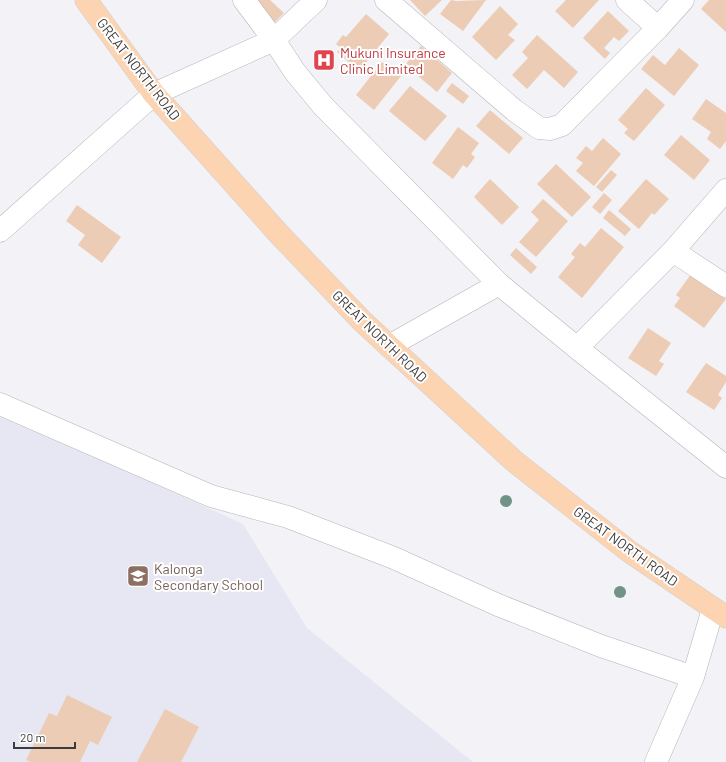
<svg xmlns="http://www.w3.org/2000/svg" width="726" height="762" font-family="Barlow,sans-serif">
	<rect width="100%" height="100%" fill="#f2f2f7"/>
	<path fill="#e6e7f3" d="M0,414L243,524L307,628L473,762H0Z"/>
	<path fill="#ecccb4" d="M256,0H270L284,13L273,24Z
		M410,0H442L425,16Z
		M451,0L456,1L486,0L463,31L440,14Z
		M566,0H599L573,28L555,11Z
		M709,0H726V32L701,9Z
		M500,6L518,24L508,35L515,40L496,60L472,37Z
		M608,11L629,31L619,41L614,37L604,48L610,53L605,59L583,38Z
		M366,14L389,34L359,71L337,52L341,48L336,44L343,35L346,37Z
		M537,35L578,72L564,88L544,70L527,89L512,75L528,58L522,52Z
		M421,46L452,73L437,92L405,65Z
		M679,48L699,65L674,96L641,69L653,55L665,65Z
		M382,62L401,76L374,110L356,95Z
		M452,83L469,96L463,104L446,91Z
		M410,86L447,116L425,141L389,111Z
		M646,88L665,105L634,141L624,133L628,129L618,120Z
		M706,99L726,113V141L720,149L707,139L711,132L692,119Z
		M490,110L523,138L509,154L476,126Z
		M458,127L479,143L471,154L475,157L467,168L463,165L453,179L432,163Z
		M681,135L710,160L694,180L664,155Z
		M603,138L621,154L594,186L576,171L583,163L576,158L586,146L592,151Z
		M556,164L591,197L572,217L537,184Z
		M611,170L617,175L602,192L596,187Z
		M490,179L519,207L502,225L474,197Z
		M646,179L669,199L654,215L652,213L639,229L618,211Z
		M604,193L612,200L600,214L592,207Z
		M543,199L568,221L536,257L519,242L539,220L531,212Z
		M77,205L121,237L102,263L78,245L85,235L66,221Z
		M609,210L631,229L625,236L603,218Z
		M601,228L624,247L582,298L558,277L575,257L571,254L580,243L585,247Z
		M516,248L537,267L531,274L510,255Z
		M691,274L726,299L704,328L674,306L680,298L676,295Z
		M648,328L671,343L659,361L664,364L656,376L628,358Z
		M706,363L726,376V382L718,395L722,398L714,410L686,392Z
		M67,695L112,717L98,745L90,741L80,762H31L26,760L49,713L57,716Z
		M165,709L199,727L181,762H137Z"/>
	<g fill="none" stroke-linecap="round" stroke-linejoin="round">
		<g stroke="#b5b5b9" stroke-width="23">
			<path id="minor" d="M244,0L274,40L295,72L323,106L499,284L577,348L726,467
				M386,0L514,110L539,128L550,129L562,125L658,28L683,0
				M627,0L658,28
				M0,231L154,94L274,40L316,0
				M673,251L726,286
				M389,346L499,284
				M577,348L673,251L726,190
				M0,404L211,496L288,517L394,558L498,605L601,646L693,677
				M656,762L693,677L713,609"/>
		</g>
		<g stroke="#d0d0d0" stroke-width="23">
			<path id="trunk" d="M86,0L154,94L278,233L362,321L514,461L630,552L726,617"/>
		</g>
		<use href="#minor" stroke="#fff" stroke-width="22"/>
		<use href="#trunk" stroke="#fcd4b2" stroke-width="22"/>
	</g>
	<g fill="#719386">
		<circle cx="506" cy="501" r="6"/>
		<circle cx="620" cy="592" r="6"/>
	</g>
	<defs>
		<g id="hospital-square" transform="scale(1.15)"><rect x="-9" y="-9" width="18" height="18" rx="4" fill="#e0444e" stroke="#fff"/><path d="M-5-5h3v3.5h4V-5h3V5h-3V1.5h-4V5h-3Z" fill="#fff"/></g>
		<g id="school-square" transform="scale(1.15)"><rect x="-9" y="-9" width="18" height="18" rx="4" fill="#8d6e63" stroke="#fff"/><path d="M0-5L7-2L0 1L-7-2ZM-4 1L0 2.5L4 1V4Q0 6-4 4Z" fill="#fff"/></g>
	</defs>
	<g fill-rule="evenodd">
		<use href="#hospital-square" x="324" y="60"/>
		<use href="#school-square" x="138" y="576"/>
	</g>
	<g text-anchor="middle" dominant-baseline="central" stroke-width="4" stroke-linejoin="round" paint-order="stroke">
		<g font-size="14" fill="#be3a42" stroke="#fff" text-anchor="start">
			<text x="340" y="52">Mukuni Insurance<tspan x="340" dy="16">Clinic Limited</tspan></text>
		</g>
		<g font-size="14" fill="#3b3b3d" stroke="#fff">
			<text transform="translate(139 69) rotate(52)">GREAT NORTH ROAD</text>
			<text transform="translate(380 336) rotate(44)">GREAT NORTH ROAD</text>
			<text transform="translate(626 546) rotate(36)">GREAT NORTH ROAD</text>
		</g>
		<g font-size="14" fill="#785e54" stroke="#fff" text-anchor="start">
			<text x="154" y="568">Kalonga<tspan x="154" dy="16">Secondary School</tspan></text>
		</g>
	</g>
	<path d="M14 742v6h61v-6" fill="none" stroke="#3b3b3d" stroke-width="2"/>
	<text x="20" y="742" font-size="12" fill="#3b3b3d" stroke="#ffffff" stroke-width="3" paint-order="stroke">20 m</text>
</svg>
